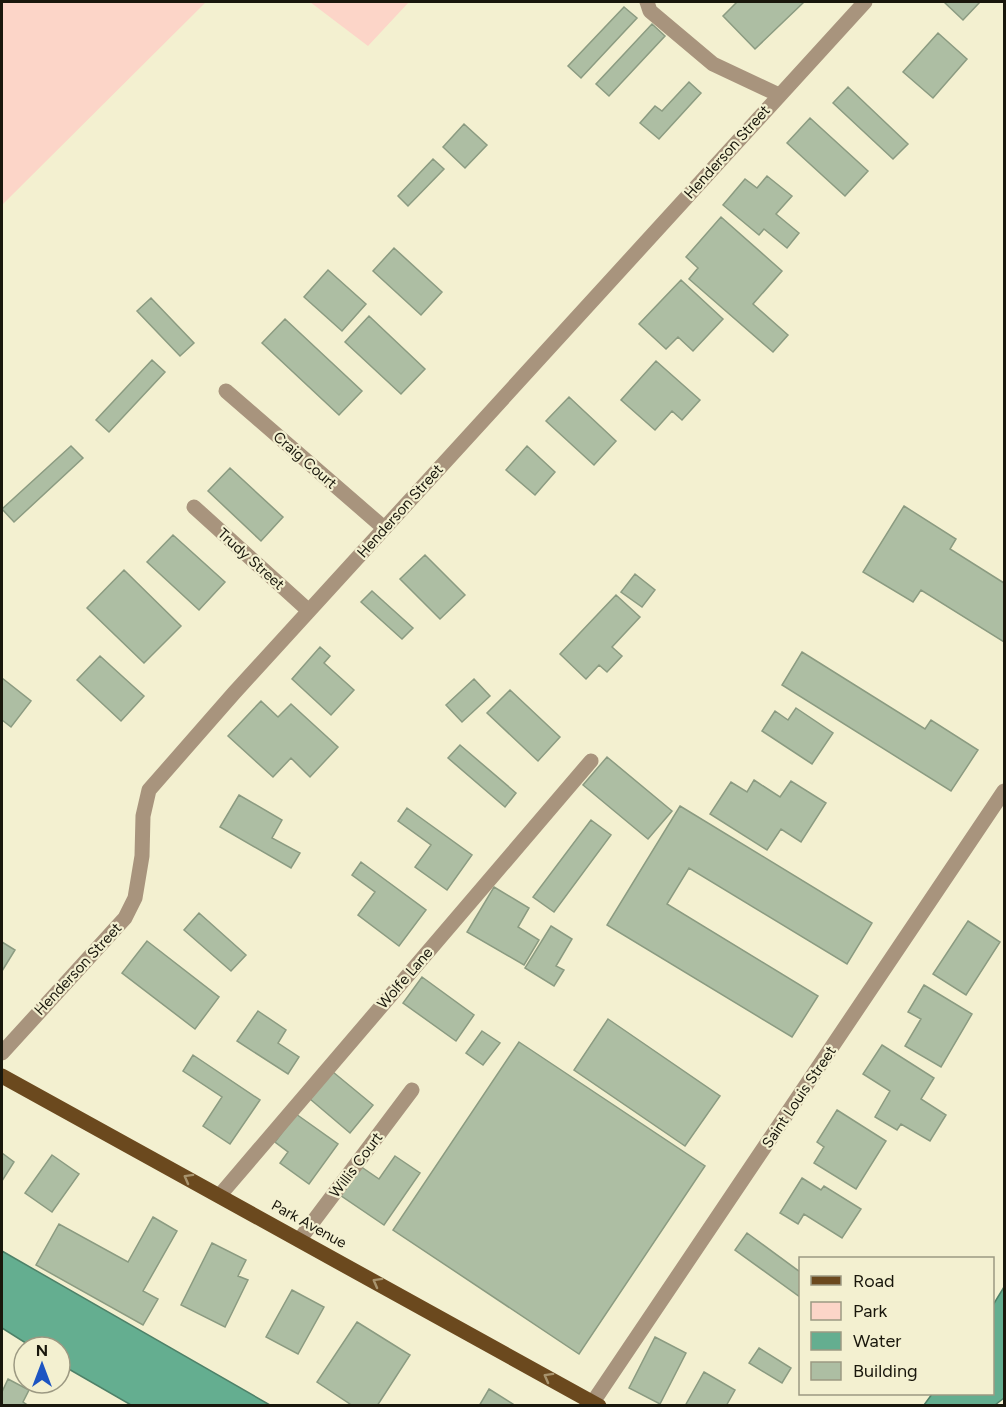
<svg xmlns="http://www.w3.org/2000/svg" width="1006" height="1407" font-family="Figtree,sans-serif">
	<rect width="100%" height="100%" fill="#f3f0d0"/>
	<path fill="#fcd5c8" d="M2,2H206L2,205Z
		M310,2H409L368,46Z"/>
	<path fill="#64ae90" stroke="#4e8168" stroke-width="1.5" d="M2,1251L270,1405H131L60,1364V1347H32L2,1328Z
		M1004,1287V1398L995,1405H924L932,1394H992L993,1305Z"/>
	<path fill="#adbea3" stroke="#8b9b81" stroke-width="1.5" d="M737,2H804L755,49L723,16Z
		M944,2H980L963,20Z
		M624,7L637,18L581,78L568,66Z
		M652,24L665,36L609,96L596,84Z
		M938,33L967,59L933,98L903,72Z
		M689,82L701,93L659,139L640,123L655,106L662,111Z
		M848,87L908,144L893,159L833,103Z
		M810,118L868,171L845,196L787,143Z
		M464,124L487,145L465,168L443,147Z
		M433,159L444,169L408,206L398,196Z
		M767,176L792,196L776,214L799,233L787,248L764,229L759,235L723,205L745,179L757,188Z
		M721,217L782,271L753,304L788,335L773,352L689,279L698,268L686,257Z
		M394,248L442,292L421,315L373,271Z
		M328,270L366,304L342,331L304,297Z
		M681,280L723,319L693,351L678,337L666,349L639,324Z
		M151,298L194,343L180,356L137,311Z
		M369,316L425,369L401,394L345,342Z
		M285,319L362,391L339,415L262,343Z
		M152,360L165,372L109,432L96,420Z
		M656,361L700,400L682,420L672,411L655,430L621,400Z
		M569,397L616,441L594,465L546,421Z
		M71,446L83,458L14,522L2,509Z
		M527,446L555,472L535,495L506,470Z
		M230,468L283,517L261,541L208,491Z
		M904,506L956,539L950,549L1004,583V642L921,590L913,602L863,572Z
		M173,535L225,582L199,610L147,562Z
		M425,555L465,595L440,619L400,579Z
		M124,570L181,626L144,663L87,608Z
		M635,574L655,590L642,607L621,592Z
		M372,591L413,628L402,639L361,602Z
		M616,595L640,617L612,647L622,656L607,672L599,665L586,679L560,654Z
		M320,647L330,656L324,663L354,690L331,715L292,679Z
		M802,652L925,729L931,720L978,750L951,791L782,685Z
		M100,656L144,696L121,721L77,680Z
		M2,678L31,701L11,727L2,720Z
		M474,679L490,696L462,722L446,705Z
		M510,690L560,737L538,761L487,713Z
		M261,701L278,717L291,704L338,747L310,777L291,758L273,777L228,736Z
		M796,708L833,733L812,764L762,731L775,711L788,720Z
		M460,745L516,793L505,807L448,758Z
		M607,757L672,811L648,839L583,785Z
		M754,780L780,797L791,781L826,803L801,842L781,829L767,850L710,814L731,782L747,792Z
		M239,795L282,820L272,838L300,853L291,868L220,827Z
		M680,806L872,923L847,964L689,868L667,904L818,996L792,1037L607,925Z
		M407,808L472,855L447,890L415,867L431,845L398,821Z
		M591,820L611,835L554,912L533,897Z
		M361,862L426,910L399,946L358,915L375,892L352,875Z
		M494,887L529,908L518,927L539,940L524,965L467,932Z
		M199,913L246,955L231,971L184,930Z
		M968,921L1000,942L966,995L933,974Z
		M551,926L572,939L556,966L564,970L554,986L525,968Z
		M147,941L219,997L195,1029L122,973Z
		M2,942L15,950L2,971Z
		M422,977L474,1015L456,1041L403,1003Z
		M924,985L972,1014L941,1067L905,1046L921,1019L908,1012Z
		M258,1011L286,1030L278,1043L299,1057L288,1074L237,1041Z
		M608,1019L720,1096L685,1146L574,1070Z
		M482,1031L500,1043L483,1065L466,1053Z
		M519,1042L705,1166L579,1354L393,1230Z
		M882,1045L934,1078L921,1099L946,1115L930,1141L901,1124L897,1130L875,1117L890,1091L863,1074Z
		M193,1055L260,1100L230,1144L203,1126L222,1097L183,1071Z
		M333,1072L373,1105L350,1133L310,1099Z
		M837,1110L886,1141L856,1189L814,1163L824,1147L817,1142Z
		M296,1114L338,1144L309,1184L280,1163L288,1152L275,1142Z
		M2,1153L14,1162L2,1181Z
		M52,1155L79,1174L52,1212L25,1193Z
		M395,1156L420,1173L384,1225L337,1193L357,1164L379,1179Z
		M802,1178L821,1190L824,1186L861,1209L842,1238L804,1214L798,1224L780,1213Z
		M153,1217L177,1231L143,1291L158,1299L143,1325L36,1265L59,1224L128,1262Z
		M747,1233L800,1272V1297L735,1250Z
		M212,1243L246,1260L238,1276L248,1280L225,1327L181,1305Z
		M292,1290L324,1307L298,1354L266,1337Z
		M357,1322L410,1355L377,1406H353L317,1382Z
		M655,1337L686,1353L660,1404L629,1388Z
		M759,1348L791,1368L782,1383L749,1363Z
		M704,1372L735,1390L726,1406H685Z
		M8,1379L29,1390L23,1402L29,1406H2V1392Z
		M489,1389L516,1406H479Z"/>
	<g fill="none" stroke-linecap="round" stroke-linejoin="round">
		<path stroke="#a8947d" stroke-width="15" d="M647,2L650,11L713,64L779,95
			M226,391L384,528
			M194,507L309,611
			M2,1053L125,918L135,898L142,856L143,816L149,790L234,693L865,2
			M220,1195L591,761
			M300,1239L412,1090
			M593,1402L1004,791"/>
		<path stroke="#6b491e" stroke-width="15" d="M2,1076L599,1406"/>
	</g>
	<defs><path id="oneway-chevron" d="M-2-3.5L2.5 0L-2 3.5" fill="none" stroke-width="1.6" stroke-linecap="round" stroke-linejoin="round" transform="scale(1.5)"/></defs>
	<g stroke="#a8946e">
		<use href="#oneway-chevron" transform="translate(188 1178) rotate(-151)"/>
		<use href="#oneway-chevron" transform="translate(377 1282) rotate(-151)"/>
		<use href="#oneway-chevron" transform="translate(548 1377) rotate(-151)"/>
	</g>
	<g text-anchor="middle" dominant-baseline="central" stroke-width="4.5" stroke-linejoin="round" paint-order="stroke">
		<g font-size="15" fill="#19170c" stroke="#f3f0d0">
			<text transform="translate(727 152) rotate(-48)">Henderson Street</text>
			<text transform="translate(305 460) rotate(41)">Craig Court</text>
			<text transform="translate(400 511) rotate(-48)">Henderson Street</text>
			<text transform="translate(251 559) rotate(42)">Trudy Street</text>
			<text transform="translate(78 969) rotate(-47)">Henderson Street</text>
			<text transform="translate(405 978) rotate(-49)">Wolfe Lane</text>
			<text transform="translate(799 1097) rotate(-56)">Saint Louis Street</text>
			<text transform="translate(356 1165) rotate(-53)">Willis Court</text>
			<text transform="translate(309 1224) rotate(29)">Park Avenue</text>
		</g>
	</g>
	<rect width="1006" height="1407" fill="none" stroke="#19170c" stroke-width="6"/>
	<rect x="799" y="1257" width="195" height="138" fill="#f3f0d0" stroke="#9c9982" stroke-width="1.5"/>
	<rect x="811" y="1276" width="30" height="9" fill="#6b491e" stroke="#9c9982" stroke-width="1.5"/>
	<text x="853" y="1287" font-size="18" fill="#19170c">Road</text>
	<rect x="811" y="1302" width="30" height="18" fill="#fcd5c8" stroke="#9c9982" stroke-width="1.5"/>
	<text x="853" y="1317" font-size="18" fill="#19170c">Park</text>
	<rect x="811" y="1332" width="30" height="18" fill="#64ae90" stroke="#9c9982" stroke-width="1.5"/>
	<text x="853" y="1347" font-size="18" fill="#19170c">Water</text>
	<rect x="811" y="1362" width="30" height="18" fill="#adbea3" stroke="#9c9982" stroke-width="1.5"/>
	<text x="853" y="1377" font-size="18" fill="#19170c">Building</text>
	<g transform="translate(42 1365)"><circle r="28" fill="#f3f0d0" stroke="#9c9982" stroke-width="1.5"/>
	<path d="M0-4.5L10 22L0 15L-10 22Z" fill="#1d55c2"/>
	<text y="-9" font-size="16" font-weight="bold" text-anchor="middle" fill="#19170c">N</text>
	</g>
</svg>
